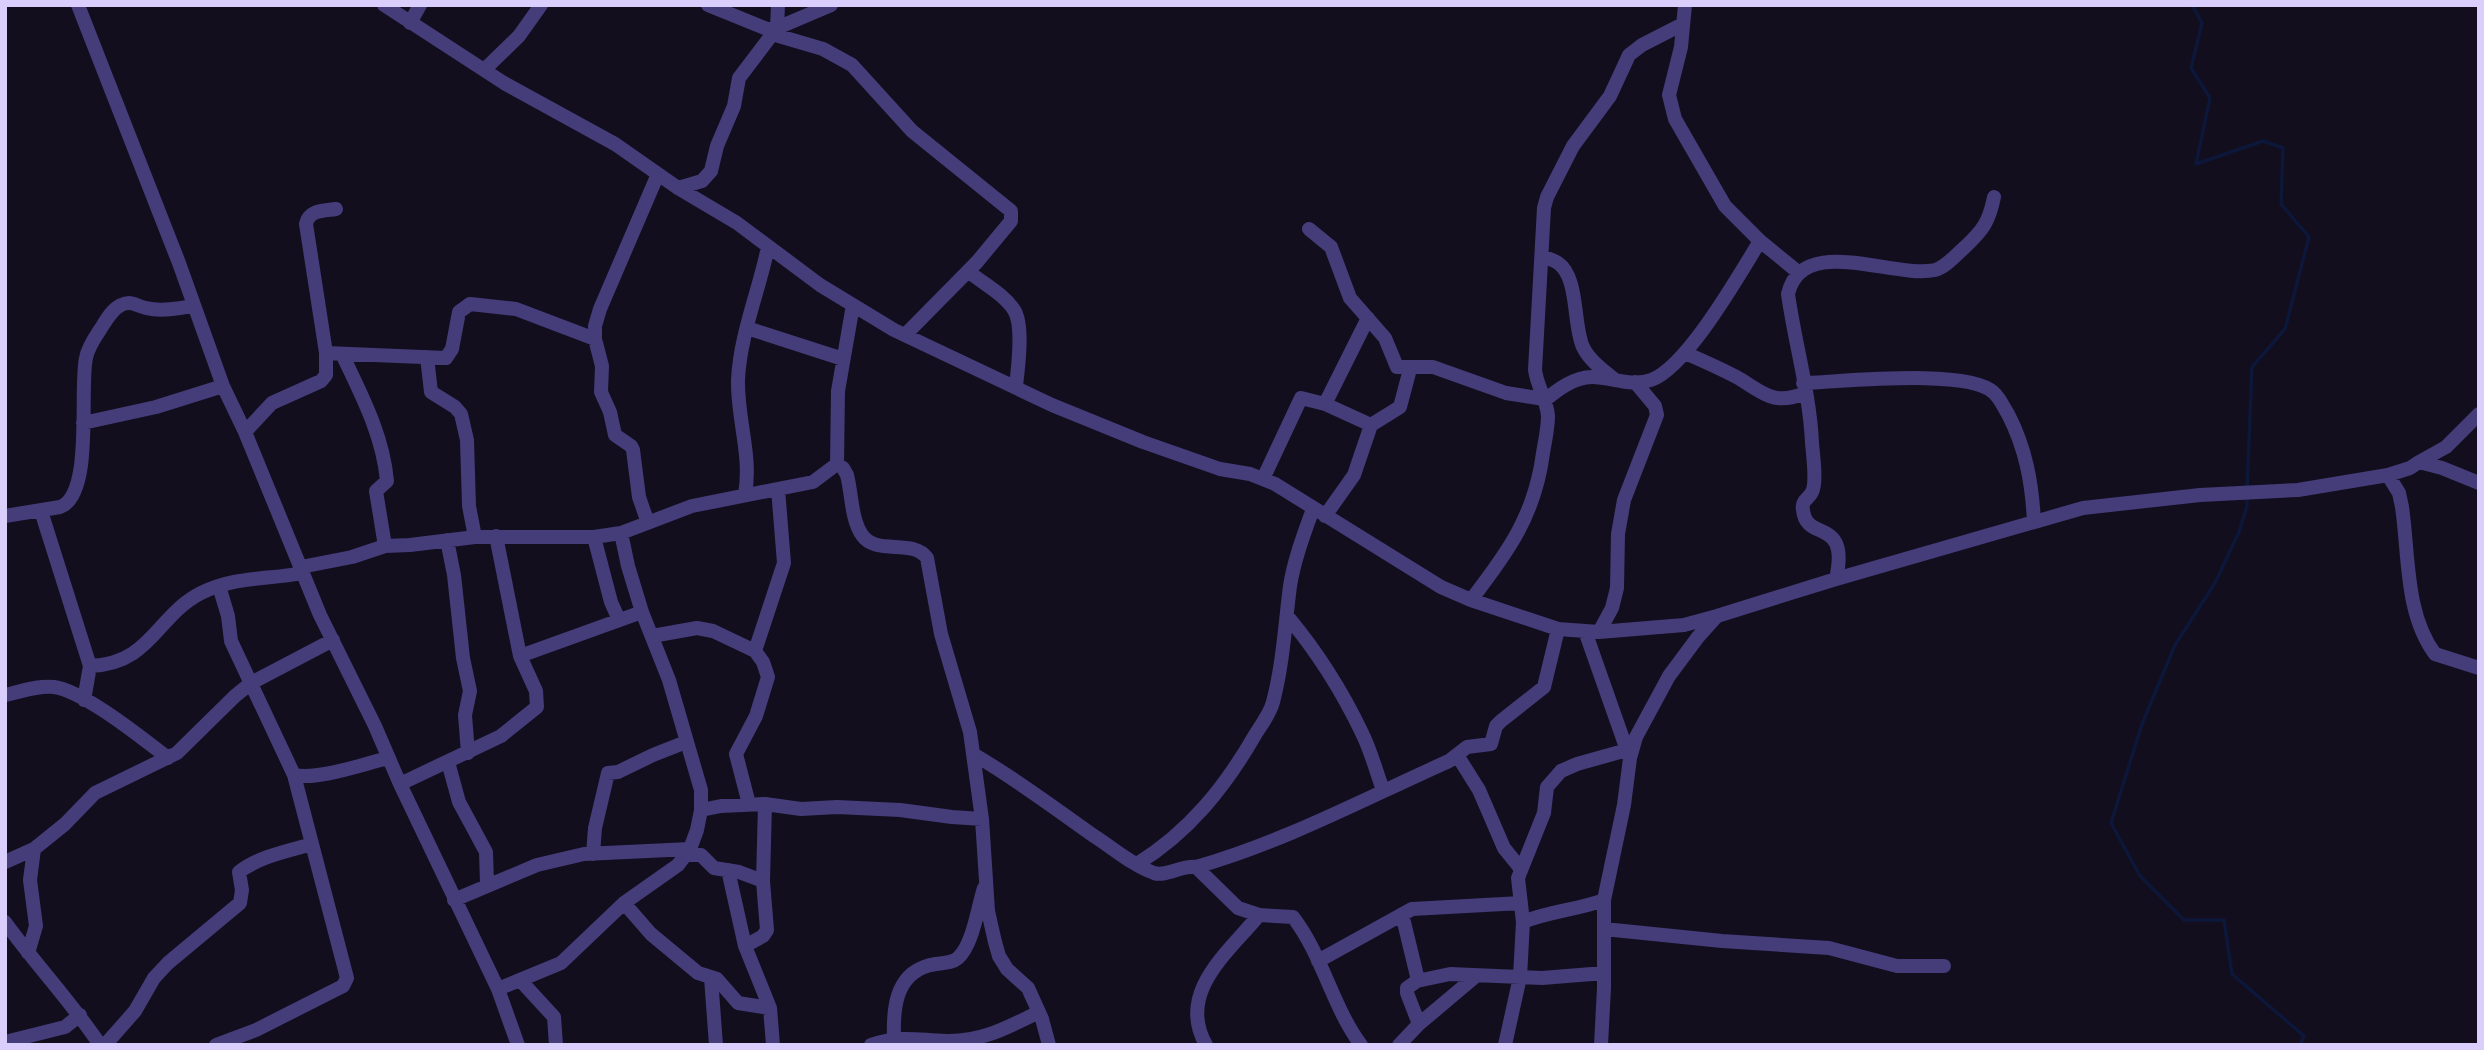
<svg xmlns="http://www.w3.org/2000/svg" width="2484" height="1050" font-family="'Source Sans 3',sans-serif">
	<rect width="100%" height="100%" fill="#120e1e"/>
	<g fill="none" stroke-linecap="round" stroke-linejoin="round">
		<path stroke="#0c1739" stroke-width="3.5" d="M2192,5L2202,23L2191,68L2210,98L2196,164L2263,141L2283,148L2281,204L2309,237L2285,329L2252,367L2247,490
			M2247,498V506L2239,532L2215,583L2175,645L2142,724L2111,823L2140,876L2184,920H2224L2232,974L2304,1036L2300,1045"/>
		<path stroke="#453c7a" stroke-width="14" d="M78,5L179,263L223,386L245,432L320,615L375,726L400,784L498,989L518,1045
			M384,5L504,83L615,144L678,188L737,223L820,285L894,330L1052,405L1143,442L1220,469L1250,474L1275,484L1441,587L1471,600L1558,629L1599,632L1684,625L1717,616L1836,579L2083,508L2200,495L2298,490L2388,475L2410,468L2419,462L2442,468L2479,483
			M708,5L767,29L777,28L778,5
			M1685,5L1681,47L1669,95L1675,119L1725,206L1760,241L1798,272
			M410,23L420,5
			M772,34L823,49L852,65L912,131L1011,211V221L977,262L905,335
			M484,70L519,36L541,5
			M678,188L702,181L711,171L717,146L734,106L739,78L777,28L831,5
			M1309,229L1331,247L1350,298L1385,338L1397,367H1433L1506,393L1544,399
			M1542,256C1547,258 1553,260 1558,263C1579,277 1573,326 1583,347C1589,360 1603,370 1614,379
			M968,271C982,283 1004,294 1014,310C1024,325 1018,368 1016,386
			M747,328L843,359
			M326,353L446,358L452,349L459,312L470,304L516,309L595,339
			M1685,353C1703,361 1722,369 1740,379C1763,393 1774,406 1805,393
			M342,354C361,394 383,435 387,481L376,491L385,546
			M427,357L431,392L455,407L461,414L467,440L469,506L475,537
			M1803,383C1841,382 1967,368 1993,392C2000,398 2003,406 2008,414C2026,449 2032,483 2034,522
			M1544,401C1557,390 1574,377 1592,377C1612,377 1631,387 1651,380C1687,367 1739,275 1760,241
			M1325,404L1368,318
			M83,423L156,407L223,386
			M245,432L272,403L321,381L326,375V353L306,224C309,210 323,211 336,209
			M2419,462L2446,447L2479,414
			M837,464L843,468L847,475C852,494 851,519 862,535C876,556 913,538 927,558L941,634L970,732L982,819L988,911L995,942L999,956L1007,969L1028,988L1042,1019L1049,1045
			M2388,475L2399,493L2402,507C2409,555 2405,614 2435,654L2479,668
			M1263,479L1301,398L1325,404L1371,425
			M745,494C752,455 737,419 738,380C740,335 759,291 768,247
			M41,511L90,666L84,700
			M5,516L60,507C94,495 79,389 86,358C88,346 97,335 103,325C108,317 113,309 121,305C132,300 136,306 146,308C162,312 179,308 194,306
			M1325,516L1354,475L1371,425L1400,407L1410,369
			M648,523L639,497L633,450L631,446L615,435L610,412L601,392L602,366L595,339V326L600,309L658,174
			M594,537L611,602L619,620
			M447,540L454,575L463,658L470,691L465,715L468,753
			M301,567L352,557L385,546L410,545L475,537H594L621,533L692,506L813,482L837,464L838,391L853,305
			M1836,579C1850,516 1806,543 1803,510C1801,500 1809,499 1812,492C1817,483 1813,455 1812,443C1810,394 1795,344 1788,294C1802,233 1893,279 1935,270C1946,267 1956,255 1965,247C1983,230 1989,222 1994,197
			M219,586L228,616L231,641L294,775C320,780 362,764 389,758
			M1471,600C1508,552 1535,515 1543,453C1545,441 1548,428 1548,416C1547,400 1537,386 1535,370L1544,208L1547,197L1573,146L1610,96L1629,55L1642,45L1683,24
			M1288,617C1318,653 1342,691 1362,733C1371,751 1376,771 1383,790
			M1585,631L1629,756
			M1599,632L1612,608L1617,588L1618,534L1624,500L1657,415L1655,406L1635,382
			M652,636L697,628L713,631L755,651L763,662L768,677L756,716L736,754L749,804
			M755,651L784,563L778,489
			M520,656L642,612
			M90,666C151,664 156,616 201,593C235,576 267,580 302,573
			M5,695C20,692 38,685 54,687C84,691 143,739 168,758
			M973,754C1015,778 1054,808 1094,836C1113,848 1132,865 1154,873C1166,877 1182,865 1196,867L1238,908L1259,915L1293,917C1323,956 1332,1006 1361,1045
			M1457,755L1479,790L1504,848L1521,869
			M448,762L459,802L486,852L487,884
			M400,784L501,736L537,707L536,691L520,656L496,536
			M701,810L721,806L765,804L801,809L837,807L900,810L952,817L982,819
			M593,854L595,828L608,773L618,772L653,755L686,742
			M686,855H701L714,868L739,872L763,881
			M5,862L34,849L65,824L95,793L177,753L235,696L251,683L333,640
			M1137,864C1189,832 1225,787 1255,735C1261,725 1270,714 1273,702C1283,664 1285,625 1290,586C1294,560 1304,534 1313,509
			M1196,867C1284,842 1366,798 1449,761L1467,747L1491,744L1496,726L1501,721L1544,687L1558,629
			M728,870L745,946L770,1008L773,1045
			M454,900L537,865L584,854L690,849
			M624,903L651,934L698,973L717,979L738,1003L770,1008
			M1402,914L1417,976V981L1407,988V993L1419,1024
			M5,922C35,964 71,1001 100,1045
			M1523,922C1550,911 1577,910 1604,900
			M1604,929L1722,941L1829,948L1897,966H1944
			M745,946L763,936L767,930L763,881L765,804
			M28,953L36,926L30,880L34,849
			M1318,961L1412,909L1521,903
			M711,978L716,1045
			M520,980L554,1017L556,1045
			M1417,981L1450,974L1542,978L1604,973
			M498,989L561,963L624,903L678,865L690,849L697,830L701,810V790L669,680L642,612L628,566L621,533
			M894,1038C893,1010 895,976 927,966C937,962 950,965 958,958C973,945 978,906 984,888
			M5,1042L65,1027L80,1015
			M105,1045L135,1011L154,978L168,963L240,903L242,890L239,872C260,856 288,851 312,844
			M216,1045L256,1030L343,986L347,978L294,775
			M871,1045C902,1035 915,1040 946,1041C982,1042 1008,1027 1039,1012
			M1206,1045C1176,992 1229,952 1259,915
			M1399,1045L1419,1024L1476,976
			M1505,1045L1520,977L1523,922L1518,878L1544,813L1547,787L1561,771L1577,764L1627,750
			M1601,1045L1604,988V900L1624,805L1630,758L1636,737L1669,676L1698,637L1716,617"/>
	</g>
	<rect width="2484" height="1050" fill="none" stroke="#d9cefc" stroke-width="14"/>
</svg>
